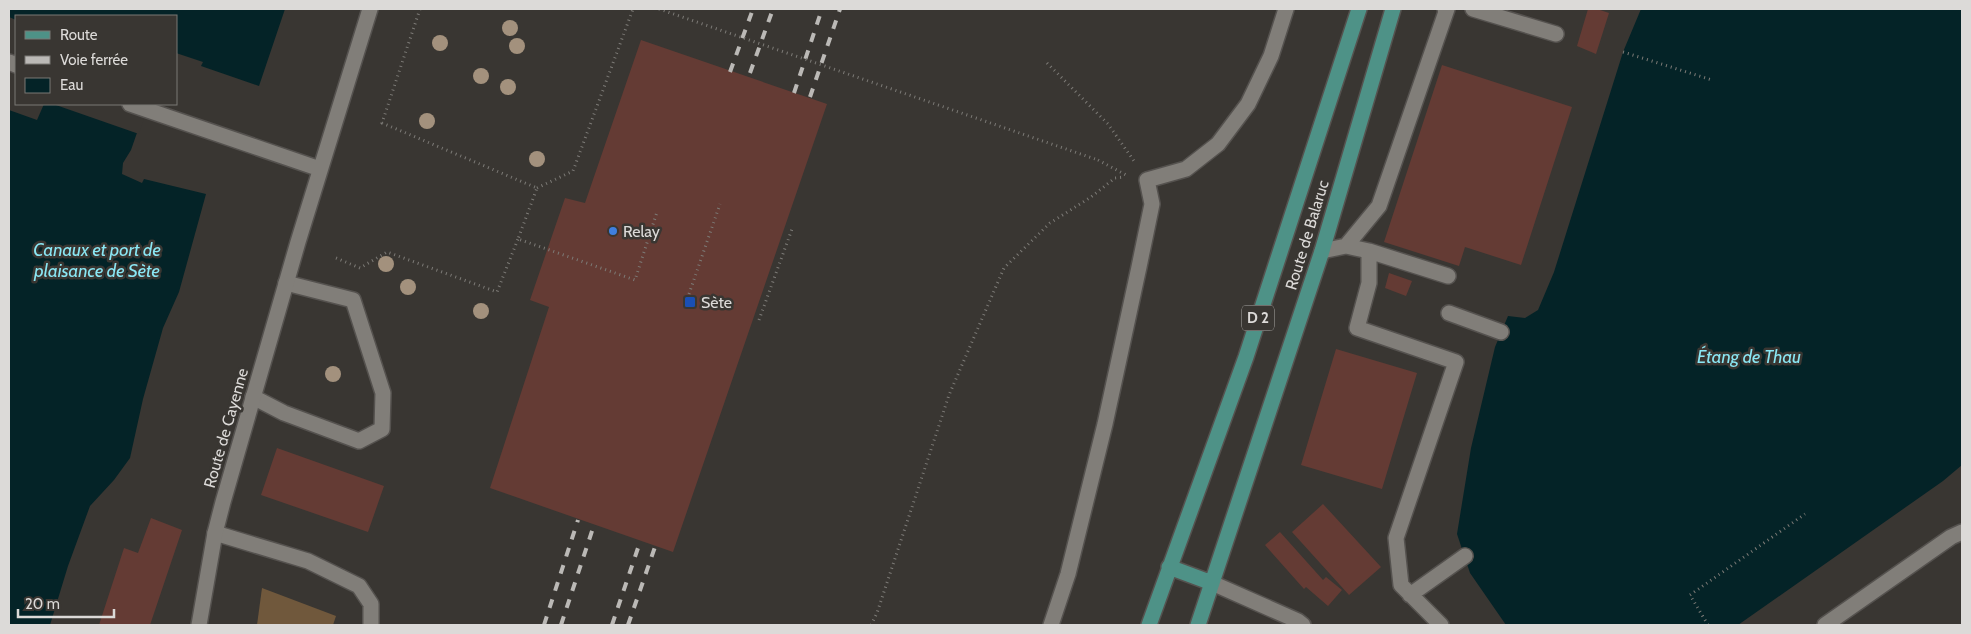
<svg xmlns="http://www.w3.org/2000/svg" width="1971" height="634" font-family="Cabin,sans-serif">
	<rect width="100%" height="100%" fill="#393632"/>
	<path fill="#70583c" d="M262,588L336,616L333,625H257Z"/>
	<path fill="#042327" d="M9,9H285L259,86L201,66L203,62L176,53V16H16V20L9,17Z
		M1641,9H1962V465L1943,481L1738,625H1506L1470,573L1457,534L1471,448L1495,347L1508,316L1525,318L1538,310L1554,272L1623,52Z
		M44,104H147L131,150L123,163L122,174L142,183L144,179L206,194L179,292L163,328L143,399L130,458L114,480L90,506L68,566L50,625H9V110L37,120Z"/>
	<path fill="#393632" d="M53,104H149L139,134Z"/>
	<path fill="#643b34" d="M1588,9H1597L1609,13L1596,54L1577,46Z
		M641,40L827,104L673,552L490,488L549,307L530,300L565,198L585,203Z
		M1442,65L1572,107L1521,265L1465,247L1459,266L1384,242Z
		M1389,273L1412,281L1406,296L1385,288Z
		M1336,349L1417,373L1382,489L1301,465Z
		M277,448L384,486L368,532L261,495Z
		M1323,504L1381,567L1349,595L1292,532Z
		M151,518L182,530L150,625H99L124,548L138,553Z
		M1280,532L1323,580L1326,577L1342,590L1328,606L1306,587L1304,589L1265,545Z"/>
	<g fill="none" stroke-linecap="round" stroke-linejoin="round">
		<g stroke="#55524f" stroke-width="18">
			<path id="lane" d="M1473,9L1556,34
				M1346,246L1369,251L1448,276
				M1322,251L1346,246L1379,206L1447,9H1445
				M1369,251V283L1357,328L1456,362L1396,538L1401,585L1441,625
				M1449,313L1501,332
				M253,397L284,413L359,441L382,429L383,393L353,300L286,283
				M215,533L308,561L359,586L371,604V625
				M1410,595L1465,556
				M1051,625L1068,574L1105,424L1139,267L1152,204L1147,180L1186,169L1218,144L1248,104L1271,56L1286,9
				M1825,625L1951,537L1962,532"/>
		</g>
		<g stroke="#55524f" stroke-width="18">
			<path id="street" d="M1212,583L1298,621L1303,625"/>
		</g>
		<g stroke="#55524f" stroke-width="18">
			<path id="secondary" d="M9,62L16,65
				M130,104L320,169
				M199,625L215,533L223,502L298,242L370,9"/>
		</g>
		<g stroke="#55524f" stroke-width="18">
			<path id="primary" d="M1169,567L1212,583
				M1149,625L1246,357L1359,9
				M1198,625L1322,251L1393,9"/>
		</g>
		<path stroke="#7d7b77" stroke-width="3" stroke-dasharray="1 4" stroke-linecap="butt" d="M420,9L382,123L537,188L518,239L635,280L657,212
			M1623,52L1712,80
			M1047,63L1108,124L1134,161
			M1098,160L1126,175
			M537,188L573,171L633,9
			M336,258L360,268L387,252L497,292L518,239
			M689,294L720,204
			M759,320L792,229
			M871,625L877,613L949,395L1004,268L1050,223L1091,197L1115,178L1124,177
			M1708,625L1690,595L1805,514"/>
		<use href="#lane" stroke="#817e79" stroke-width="15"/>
		<use href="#street" stroke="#817e79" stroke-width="15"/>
		<use href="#secondary" stroke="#817e79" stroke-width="15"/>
		<use href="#primary" stroke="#4e9287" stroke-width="15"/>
		<path stroke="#bbb9b6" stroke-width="4" stroke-dasharray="9 9" stroke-linecap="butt" d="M730,72L753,9
			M750,73L773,9
			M794,93L822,9
			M810,97L840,9
			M544,625L578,520
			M561,625L594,525
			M612,625L640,542
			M628,625L655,547"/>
		<path stroke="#7d7b77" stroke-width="3" stroke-dasharray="1 4" stroke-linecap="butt" d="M659,9L1098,160"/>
	</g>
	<g fill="#a3917d">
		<circle cx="510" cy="28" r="8"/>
		<circle cx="440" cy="43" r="8"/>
		<circle cx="517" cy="46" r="8"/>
		<circle cx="481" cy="76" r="8"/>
		<circle cx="508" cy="87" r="8"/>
		<circle cx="427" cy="121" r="8"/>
		<circle cx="537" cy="159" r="8"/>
		<circle cx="386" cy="264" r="8"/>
		<circle cx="408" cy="287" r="8"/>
		<circle cx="481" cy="311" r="8"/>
		<circle cx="333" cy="374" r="8"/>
	</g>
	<circle fill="#3f7fe0" stroke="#393632" stroke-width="2" cx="613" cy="231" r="5"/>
	<rect fill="#1a4fb4" stroke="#393632" stroke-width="2" x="684" y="296" width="12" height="12" rx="2.5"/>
	<g text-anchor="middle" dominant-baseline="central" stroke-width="5" stroke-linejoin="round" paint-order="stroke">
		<rect fill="#393632" stroke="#aba9a6" stroke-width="1" x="1242" y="305.5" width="32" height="25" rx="4"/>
		<g font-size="15" font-weight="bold" fill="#dcdad8">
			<text x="1258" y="318">D 2</text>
		</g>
		<g font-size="16" fill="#dcdad8" stroke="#393632" text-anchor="start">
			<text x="623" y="231">Relay</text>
			<text x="701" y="302">Sète</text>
		</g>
		<g font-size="16" fill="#dcdad8" stroke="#393632">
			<text transform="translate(1307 235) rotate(-73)">Route de Balaruc</text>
			<text transform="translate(226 428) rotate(-74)">Route de Cayenne</text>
		</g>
		<g font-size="18" font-style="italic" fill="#8ae7f4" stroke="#393632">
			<text x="97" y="250">Canaux et port de<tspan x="97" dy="21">plaisance de Sète</tspan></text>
			<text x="1749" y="357">Étang de Thau</text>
		</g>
	</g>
	<rect width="1971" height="634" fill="none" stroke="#dcdad8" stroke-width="20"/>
	<rect x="15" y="15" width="162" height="90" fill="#393632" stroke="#7a7874"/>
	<rect x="25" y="31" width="25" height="8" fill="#4e9287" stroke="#7a7874"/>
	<text x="60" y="40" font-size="15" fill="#dcdad8">Route</text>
	<rect x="25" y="56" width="25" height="8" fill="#bbb9b6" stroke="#7a7874"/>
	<text x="60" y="65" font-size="15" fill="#dcdad8">Voie ferrée</text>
	<rect x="25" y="78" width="25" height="15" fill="#042327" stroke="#7a7874"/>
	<text x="60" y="90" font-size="15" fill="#dcdad8">Eau</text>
	<path d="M18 609v8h96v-8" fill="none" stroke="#dcdad8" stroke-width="2.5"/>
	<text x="25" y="609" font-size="15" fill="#dcdad8" stroke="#393632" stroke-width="4" paint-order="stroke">20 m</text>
</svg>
